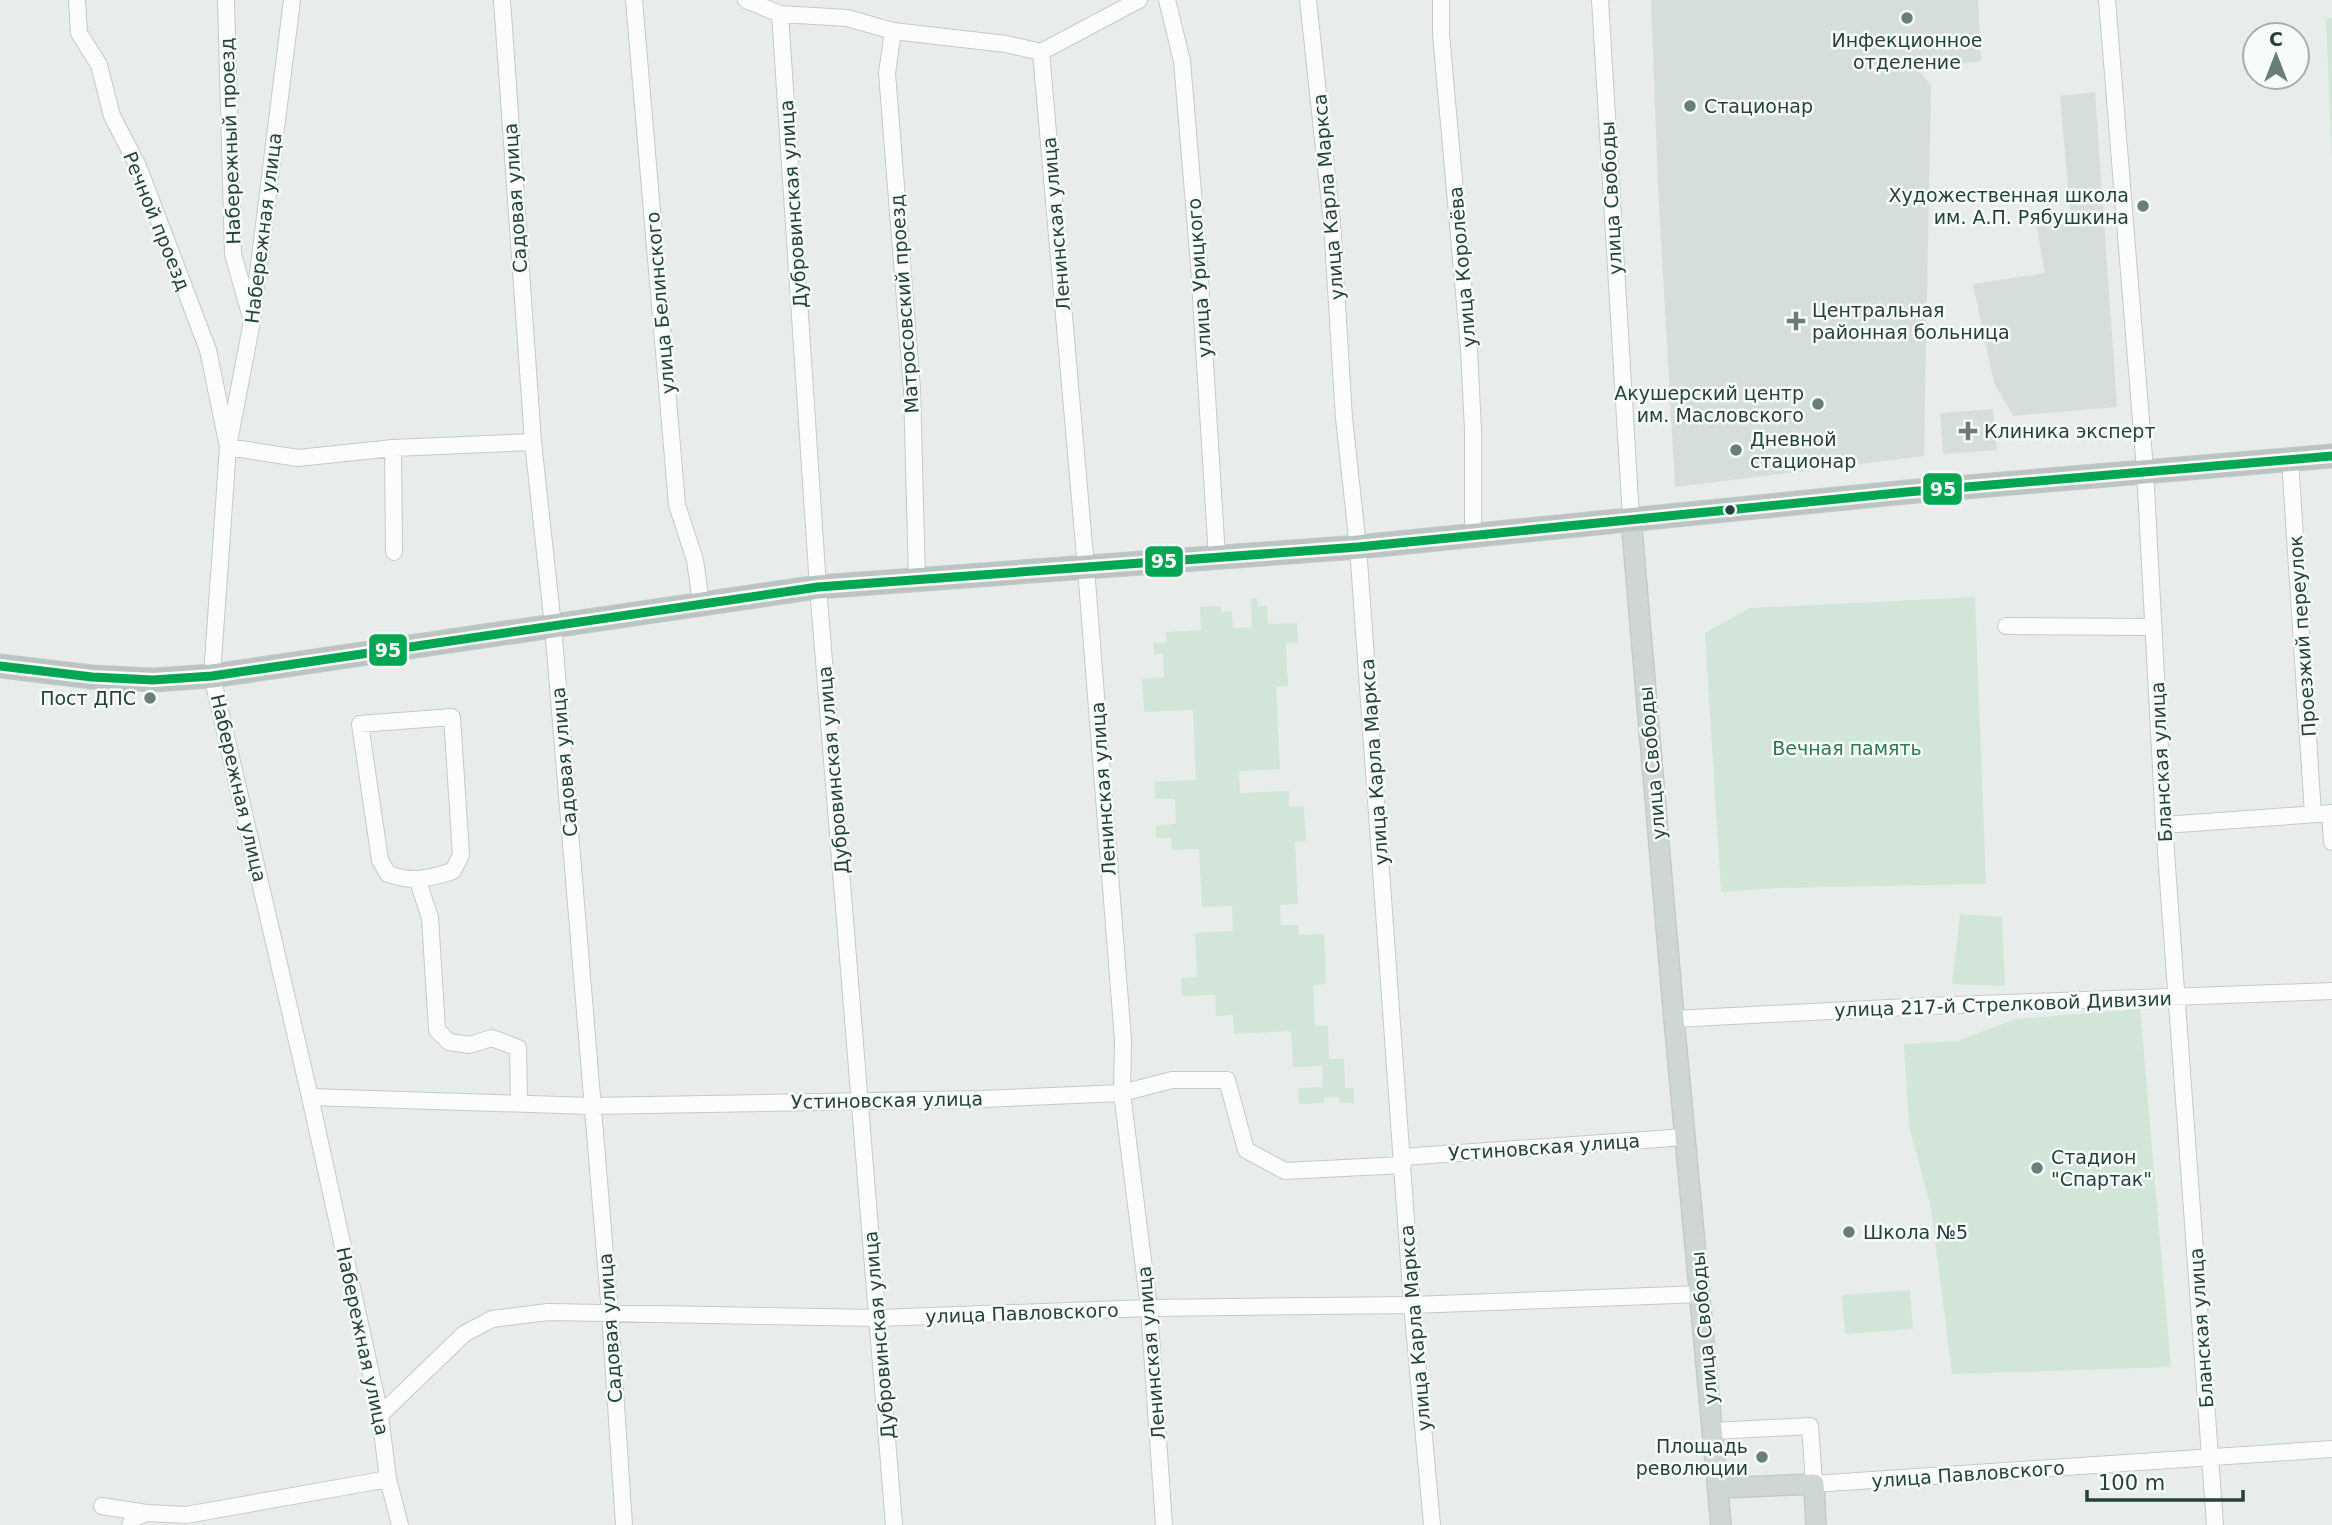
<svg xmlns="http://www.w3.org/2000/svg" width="2332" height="1525" font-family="'DejaVu Sans',sans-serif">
	<rect width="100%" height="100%" fill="#e8edeb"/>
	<path fill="#d6dedb" d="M1651,0H1978L1981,61L1918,70L1931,85L1924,456L1675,487L1658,186Z
		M2095,92L2117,407L2013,416L1994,383L1973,284L2045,273L2036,224H2071L2060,96Z
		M1993,409L1997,450L1943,454L1940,413Z"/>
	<path fill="#d1e6d8" d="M2332,18V163L2326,19Z
		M1975,597L1986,884L1781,888L1721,892L1705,633L1750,608Z
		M1257,598L1258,606H1267L1268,624L1297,623L1298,642L1286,643L1288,686L1276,687L1280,769L1239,771L1240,793L1289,791V807L1304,806L1306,841L1295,842L1298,904L1280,905L1281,925H1298L1299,935L1324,934L1326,984L1313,985L1315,1026H1328L1329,1059H1344L1345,1088H1354V1103H1340L1339,1097L1324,1098V1103L1299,1104L1298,1088L1323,1087L1322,1066L1293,1067L1291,1031L1234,1034L1233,1015L1216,1016L1215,995L1182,996L1181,978L1197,977L1195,933L1233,931L1232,906L1202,907L1199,849L1172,850L1171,838H1156V826L1176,824L1175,799H1155L1154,782L1196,780L1193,710L1144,712L1142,679L1164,677L1163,654H1154L1153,643L1167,642L1166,632L1201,630L1200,607L1221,606V612L1232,611L1233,628L1252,627L1251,599Z
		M1960,914L2002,917L2005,986L1952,984Z
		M2140,1009L2171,1367L1952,1374L1931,1209L1909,1126L1904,1044L1957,1041L2016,1019Z
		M1910,1290L1913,1329L1845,1334L1842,1295Z"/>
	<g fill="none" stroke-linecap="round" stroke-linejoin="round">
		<g stroke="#c5cac8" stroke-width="18">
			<path id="minor" d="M77,0L79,33L99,65L112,116L138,166L208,350L228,447L298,458L393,448L533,442
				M226,0L233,254L250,314
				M292,0L252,321L228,447L212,676L310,1097L380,1415L388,1479L400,1525
				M502,0L533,442L553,626L610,1314L624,1525
				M634,0L677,505L695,560L701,603
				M746,0L780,14L847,18L893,31L1006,44L1041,52L1139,0
				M1167,0L1182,61L1199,265L1217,558
				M1308,0L1332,223L1344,418L1358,547L1412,1305L1432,1525
				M1441,0V34L1469,349L1473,430V535
				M1600,0L1631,518
				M2107,0L2145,470L2164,825L2215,1525
				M780,14L818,587L894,1525
				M893,31L887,73L912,389L917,579
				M1041,52L1086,568L1123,1040L1122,1093L1149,1308L1164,1525
				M393,448L394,552
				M2290,459L2313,814
				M2006,626L2154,627
				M452,717L461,855L453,871C426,879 415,883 388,874L380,860L360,724Z
				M2330,813L2332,842
				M2164,825L2332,813
				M418,881L430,918L437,1030L449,1042L469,1045L492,1038L518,1048L519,1103
				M1674,1019L1927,1006L2332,991
				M310,1097L591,1106L981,1099L1122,1093L1172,1080H1227L1246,1150L1285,1171L1403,1165
				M1402,1157L1686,1137
				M380,1415L464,1334L492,1319L548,1312L878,1318L1149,1308L1412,1305L1701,1294
				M1714,1431L1810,1426L1814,1484L2332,1449
				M102,1506L146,1513L186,1515L388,1479
				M130,1525L135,1518L146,1513"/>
		</g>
		<g stroke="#c3ccc9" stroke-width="22">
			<path id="major" d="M1631,518L1674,1019L1721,1525
				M1719,1488L1814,1484L1816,1525"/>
		</g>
		<g stroke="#c3ccc9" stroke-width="25">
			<path id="highway" d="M0,666L92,677L153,680L212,676L818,587L1358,547L1907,492L2332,456"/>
		</g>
		<use href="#minor" stroke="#fcfcfc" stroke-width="16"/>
		<use href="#major" stroke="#cfd7d5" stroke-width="19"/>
		<use href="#highway" stroke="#bcc4c2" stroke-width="23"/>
		<g stroke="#f7fbf9" stroke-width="14">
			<path id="bus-1" d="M0,666L92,677L153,680L212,676L818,587L1358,547L1907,492L2332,456"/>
		</g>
		<use href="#bus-1" stroke="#00a651" stroke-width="9"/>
	</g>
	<g fill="#697e78" stroke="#f7fbf9" stroke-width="2.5">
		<circle cx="1907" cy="18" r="7"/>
		<circle cx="1690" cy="106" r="7"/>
		<circle cx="2143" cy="206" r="7"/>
		<path d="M1792.5 310.5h7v7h7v7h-7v7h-7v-7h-7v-7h7z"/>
		<circle cx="1818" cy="404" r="7"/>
		<path d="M1964.5 420.5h7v7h7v7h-7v7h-7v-7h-7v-7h7z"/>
		<circle cx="1736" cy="450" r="7"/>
		<circle cx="150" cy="698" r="7"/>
		<circle cx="2037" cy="1168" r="7"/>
		<circle cx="1849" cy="1232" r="7"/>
		<circle cx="1762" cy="1457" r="7"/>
	</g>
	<circle fill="#24423a" stroke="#f7fbf9" stroke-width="2.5" cx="1730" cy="510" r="6"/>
	<g text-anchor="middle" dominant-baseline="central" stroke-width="5" stroke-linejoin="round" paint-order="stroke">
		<g font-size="19" fill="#24423a" stroke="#f7fbf9" text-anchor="start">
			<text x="1907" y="40" text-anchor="middle">Инфекционное<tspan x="1907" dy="22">отделение</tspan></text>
			<text x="1704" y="106">Стационар</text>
			<text x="2129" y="195" text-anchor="end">Художественная школа<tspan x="2129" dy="22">им. А.П. Рябушкина</tspan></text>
			<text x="1812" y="310">Центральная<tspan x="1812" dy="22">районная больница</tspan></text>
			<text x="1804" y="393" text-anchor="end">Акушерский центр<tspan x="1804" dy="22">им. Масловского</tspan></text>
			<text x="1984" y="431">Клиника эксперт</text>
			<text x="1750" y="439">Дневной<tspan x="1750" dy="22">стационар</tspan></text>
			<text x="136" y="698" text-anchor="end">Пост ДПС</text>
			<text x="2051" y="1157">Стадион<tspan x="2051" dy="22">"Спартак"</tspan></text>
			<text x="1863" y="1232">Школа №5</text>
			<text x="1748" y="1446" text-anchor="end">Площадь<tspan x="1748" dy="22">революции</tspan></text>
		</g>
		<g font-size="19" fill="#24423a" stroke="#f7fbf9">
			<text transform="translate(230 141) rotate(-92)">Набережный проезд</text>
			<text transform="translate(1328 197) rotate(-95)">улица Карла Маркса</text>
			<text transform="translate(515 198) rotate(-94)">Садовая улица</text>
			<text transform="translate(1611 198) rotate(-93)">улица Свободы</text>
			<text transform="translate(793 204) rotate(-94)">Дубровинская улица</text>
			<text transform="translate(157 221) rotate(68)">Речной проезд</text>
			<text transform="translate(1056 224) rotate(-95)">Ленинская улица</text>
			<text transform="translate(263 228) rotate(-83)">Набережная улица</text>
			<text transform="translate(1462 267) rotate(-95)">улица Королёва</text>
			<text transform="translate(1199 278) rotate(-94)">улица Урицкого</text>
			<text transform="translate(660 303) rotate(-95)">улица Белинского</text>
			<text transform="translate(904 304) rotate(-94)">Матросовский проезд</text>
			<text transform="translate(2302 636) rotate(-94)">Проезжий переулок</text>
			<text transform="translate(564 762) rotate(-95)">Садовая улица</text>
			<text transform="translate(1374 762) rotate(-94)">улица Карла Маркса</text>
			<text transform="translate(2161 762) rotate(-93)">Бланская улица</text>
			<text transform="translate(1652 763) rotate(-95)">улица Свободы</text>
			<text transform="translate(833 770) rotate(-95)">Дубровинская улица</text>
			<text transform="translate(239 788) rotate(77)">Набережная улица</text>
			<text transform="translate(1103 789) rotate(-94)">Ленинская улица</text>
			<text transform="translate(2003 1004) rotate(-2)">улица 217-й Стрелковой Дивизии</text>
			<text transform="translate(887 1100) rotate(-1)">Устиновская улица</text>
			<text transform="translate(1544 1147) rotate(-4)">Устиновская улица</text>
			<text transform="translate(1022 1313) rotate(-2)">улица Павловского</text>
			<text transform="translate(610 1328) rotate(-94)">Садовая улица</text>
			<text transform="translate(1415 1328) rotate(-95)">улица Карла Маркса</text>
			<text transform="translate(1704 1328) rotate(-95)">улица Свободы</text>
			<text transform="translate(2201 1328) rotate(-94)">Бланская улица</text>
			<text transform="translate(879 1335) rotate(-95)">Дубровинская улица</text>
			<text transform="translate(363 1341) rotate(78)">Набережная улица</text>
			<text transform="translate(1151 1353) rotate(-95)">Ленинская улица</text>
			<text transform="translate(1968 1474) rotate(-4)">улица Павловского</text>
		</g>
		<g font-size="19" fill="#2d7a4b" stroke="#f7fbf9">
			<text x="1847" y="748">Вечная память</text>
		</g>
	</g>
	<g stroke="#f7fbf9" stroke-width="2.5">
		<rect x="1922" y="472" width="41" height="34" rx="7" fill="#00a651"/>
		<rect x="1144" y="545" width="40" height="33" rx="7" fill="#00a651"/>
		<rect x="368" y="633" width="40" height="34" rx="7" fill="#00a651"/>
	</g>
	<g font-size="19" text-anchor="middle" font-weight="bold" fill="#fff">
		<text x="1943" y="496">95</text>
		<text x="1164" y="568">95</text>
		<text x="388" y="657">95</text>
	</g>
	<g transform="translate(2276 56)"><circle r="33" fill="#f7fbf9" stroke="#a3b1ad" stroke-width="2"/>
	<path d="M0-5L12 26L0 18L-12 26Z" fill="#697e78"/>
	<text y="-10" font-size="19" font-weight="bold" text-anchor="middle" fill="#24423a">С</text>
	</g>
	<path d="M2087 1490v10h156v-10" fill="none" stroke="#24423a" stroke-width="3.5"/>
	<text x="2098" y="1490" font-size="21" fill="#24423a" stroke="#f7fbf9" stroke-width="5" paint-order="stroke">100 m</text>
</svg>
